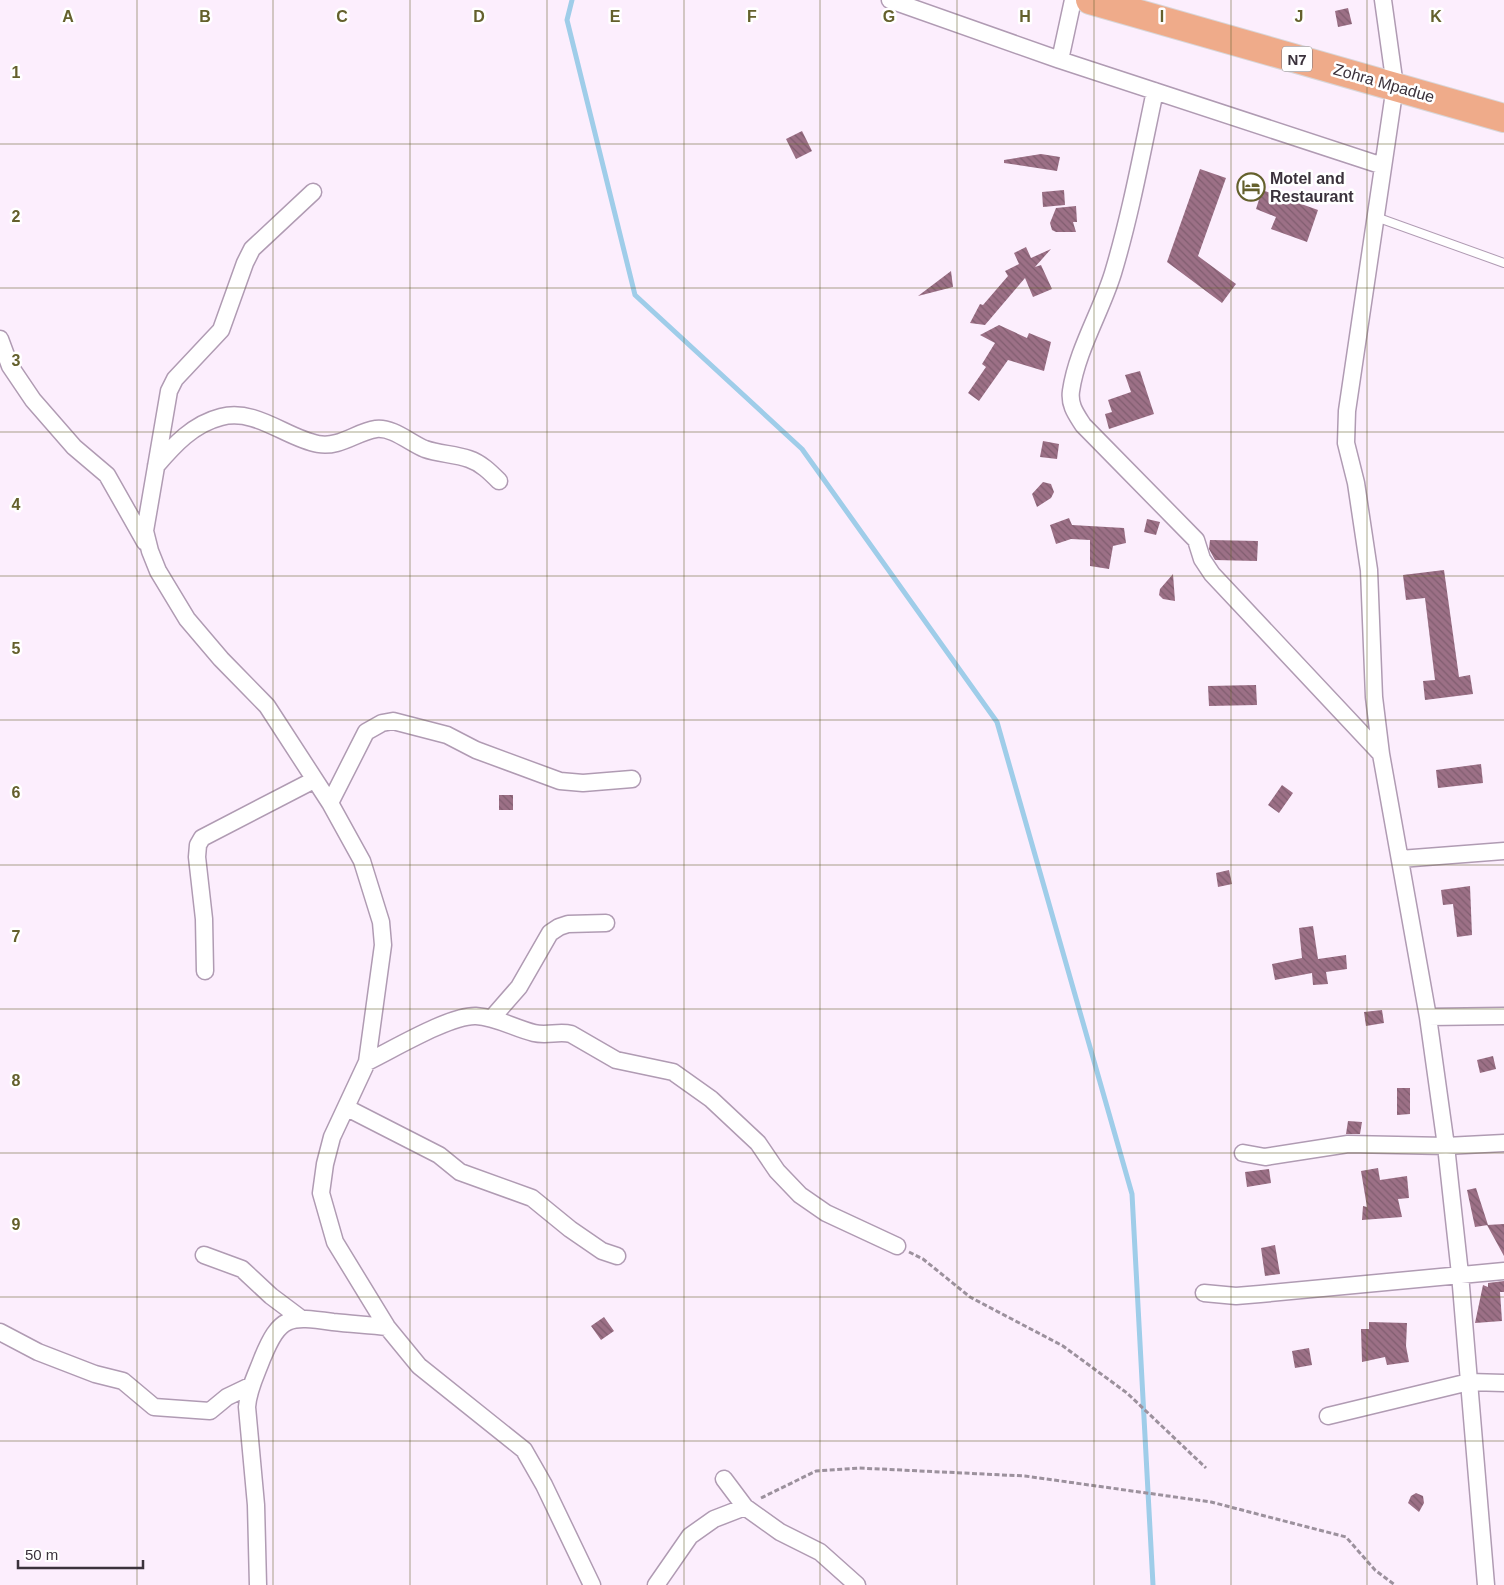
<svg xmlns="http://www.w3.org/2000/svg" width="1504" height="1585" font-family="Helvetica,sans-serif">
	<defs>
		<pattern id="building-back-hatch" width="6" height="6" patternUnits="userSpaceOnUse" patternTransform="scale(1.25)"><rect width="6" height="6" fill="#9c7086"/><path d="M-1 5l2 2M0 0l6 6M5-1l2 2" fill="none" stroke="#805d6f"/></pattern>
	</defs>
	<rect width="100%" height="100%" fill="#fceefd"/>
	<g fill="none" stroke-linecap="round" stroke-linejoin="round">
		<path stroke="#9fcde9" stroke-width="5" d="M572,0L567,20L635,295L802,449L997,722L1132,1194L1153,1585"/>
	</g>
	<path fill="url(#building-back-hatch)" d="M1348,8L1352,24L1338,27L1335,11Z
		M802,131L812,151L796,159L786,139Z
		M1041,154L1060,157L1057,171L1004,163V160Z
		M1200,169L1226,178L1198,256L1236,284L1222,303L1167,262Z
		M1064,190L1065,205L1043,207L1042,192Z
		M1262,190L1318,210L1307,242L1271,229L1276,217L1256,209Z
		M1076,206L1077,222H1073L1076,232H1056L1052,230L1050,223L1056,208Z
		M1026,247L1031,258L1051,249L1035,267L1041,265L1052,289L1033,297L1025,278L985,325L970,323L980,304L983,305L1008,276L1005,271L1019,264L1014,253Z
		M951,271L953,287L918,296Z
		M999,325L1027,338L1029,333L1051,342L1044,371L1008,360L979,401L968,393L986,367L982,364L995,343L980,335Z
		M1140,371L1154,414L1109,429L1105,414L1112,412L1108,400L1131,392L1125,375Z
		M1043,441L1059,444L1057,459L1040,457Z
		M1043,482L1051,484L1054,492L1051,498L1037,507L1032,494Z
		M1069,518L1072,525L1124,528L1126,543L1113,546L1109,569L1090,566V540L1071,539L1056,544L1050,525Z
		M1147,519L1160,522L1156,535L1144,532Z
		M1210,540L1258,541L1257,561L1215,560L1209,549Z
		M1444,570L1459,677L1470,675L1473,694L1425,700L1423,681L1435,680L1425,598L1406,600L1403,575Z
		M1173,574L1175,601L1163,599L1159,595L1160,589Z
		M1256,685L1257,705L1209,706L1208,686Z
		M1481,764L1483,783L1438,788L1436,770Z
		M1282,785L1293,793L1279,813L1268,805Z
		M499,795H513V810H499Z
		M1229,870L1232,884L1218,887L1216,873Z
		M1470,886L1472,935L1457,937L1453,904L1443,905L1441,890Z
		M1313,926L1318,959L1346,955L1347,969L1326,972L1328,984L1313,985L1312,973L1275,980L1272,964L1302,958L1299,928Z
		M1382,1010L1384,1023L1366,1026L1364,1012Z
		M1493,1056L1496,1069L1480,1073L1477,1060Z
		M1397,1088H1410V1114L1397,1115Z
		M1348,1121L1362,1122L1360,1134H1346Z
		M1378,1168L1380,1180L1407,1176L1409,1198L1398,1199L1402,1217L1362,1220L1363,1206L1367,1207L1361,1171Z
		M1269,1169L1271,1183L1247,1187L1245,1172Z
		M1476,1188L1488,1225L1475,1227L1467,1190Z
		M1504,1224V1256L1487,1225Z
		M1275,1245L1280,1274L1265,1276L1261,1248Z
		M1504,1281V1292H1500L1502,1321L1475,1323L1483,1285L1488,1287V1283Z
		M604,1317L614,1331L601,1340L591,1326Z
		M1369,1322L1407,1323L1406,1346L1409,1362L1387,1365L1385,1357L1362,1362L1361,1329H1369Z
		M1309,1348L1312,1365L1295,1368L1292,1351Z
		M1416,1493L1423,1496L1424,1503L1419,1512L1408,1503L1411,1496Z"/>
	<g fill="none" stroke-linecap="round" stroke-linejoin="round">
		<g stroke="#b09bb3" stroke-width="10">
			<path id="lane" d="M1376,217L1504,263"/>
		</g>
		<g stroke="#b09bb3" stroke-width="19">
			<path id="street" d="M890,0L1060,60L1383,166
				M1383,0L1395,86L1347,411L1346,443L1356,483L1369,570L1374,697L1381,754L1428,1017L1446,1146L1460,1274L1486,1585
				M1060,60L1073,0
				M1155,91C1142,152 1131,213 1113,273C1101,312 1077,350 1071,391C1069,405 1076,414 1083,425L1196,540L1202,559L1212,574L1381,754
				M313,192L252,249L245,263L221,330L175,379L169,391L145,531L150,551L158,571L187,619L221,659L267,706L330,803L362,861L381,922L383,945L367,1062L332,1137L325,1164L321,1193L335,1242L387,1327L419,1366L524,1450L544,1485L592,1585
				M0,339L10,366L33,400L74,447L107,475L145,542
				M156,466C174,445 193,424 221,417C256,408 286,438 318,444C340,448 356,432 376,429C393,427 410,443 425,449C439,454 455,454 469,459C481,463 490,472 499,481
				M330,803L366,732L382,723L393,721L447,735L476,750L560,781L583,783L632,779
				M1400,859L1504,851
				M205,971L204,919L197,857L198,845L202,838L314,780
				M1428,1017L1504,1016
				M492,1018L519,987L550,933L559,927L568,924L606,923
				M367,1062C392,1050 450,1015 476,1016C496,1017 514,1028 534,1033C547,1036 559,1031 571,1034L616,1060L673,1072L711,1099L758,1143L777,1171L800,1195L826,1213L897,1246
				M347,1108L439,1155L460,1172L532,1198L570,1229L602,1251L617,1256
				M1243,1153L1265,1157L1348,1144L1446,1146L1504,1143
				M204,1255L242,1269L271,1296L299,1317
				M1204,1293L1236,1296L1260,1294L1504,1271
				M0,1332L38,1352L95,1374L123,1381L154,1407L210,1411L227,1397L252,1385
				M1328,1416L1469,1382L1504,1383
				M724,1479L745,1507L780,1532L820,1552L857,1585
				M258,1585L256,1505L247,1407C248,1390 256,1375 262,1359C280,1315 289,1316 333,1322C351,1324 369,1325 387,1327
				M656,1585L690,1536L714,1519L745,1507"/>
		</g>
		<g stroke="#d8d6d8" stroke-width="30">
			<path id="highway" d="M1090,0L1504,118"/>
		</g>
		<path stroke="#9c919d" stroke-width="3" stroke-dasharray="5 2.5" stroke-linecap="butt" d="M909,1252L923,1259L970,1297L1063,1346L1127,1393L1206,1468
			M761,1498L816,1471L859,1468L1025,1476L1211,1502L1346,1537L1375,1570L1395,1585"/>
		<use href="#lane" stroke="#fff" stroke-width="8"/>
		<use href="#street" stroke="#fff" stroke-width="16"/>
		<use href="#highway" stroke="#efab8a" stroke-width="28"/>
	</g>
	<path fill="none" stroke="#64602c" stroke-width="1" stroke-opacity="0.55" d="M137,0V1585M273,0V1585M410,0V1585M547,0V1585M684,0V1585M820,0V1585M957,0V1585M1094,0V1585M1231,0V1585M1367,0V1585M0,144H1504M0,288H1504M0,432H1504M0,576H1504M0,720H1504M0,865H1504M0,1009H1504M0,1153H1504M0,1297H1504M0,1441H1504"/>
	<defs>
		<g id="hotel-ring" transform="scale(1.4375)"><circle r="9.5" fill="#fff" stroke="#64602c" stroke-width="1.5"/><path d="M-6-4.5h1.5V1H6V5H4.5V3h-9V5H-6ZM-4 0a1.8 1.8 0 1 1 3.6 0ZM.5 0V-2.5h3Q6-2.5 6 0Z" fill="#64602c"/></g>
	</defs>
	<g fill-rule="evenodd">
		<use href="#hotel-ring" x="1251" y="187"/>
	</g>
	<g text-anchor="middle" dominant-baseline="central" stroke-width="5" stroke-linejoin="round" paint-order="stroke">
		<rect fill="#fff" stroke="#767076" stroke-width="1" x="1282" y="46.5" width="30" height="25" rx="4"/>
		<g font-size="15" font-weight="bold" fill="#3b323c">
			<text x="1297" y="59">N7</text>
		</g>
		<g font-size="16" fill="#3b323c" stroke="#fff">
			<text transform="translate(1384 83) rotate(16)">Zohra Mpadue</text>
		</g>
		<g font-size="16" font-weight="bold" fill="#3b323c" stroke="#fff" text-anchor="start">
			<text x="1270" y="178">Motel and<tspan x="1270" dy="18">Restaurant</tspan></text>
		</g>
	</g>
	<g font-size="16" text-anchor="middle" font-weight="bold" fill="#64602c" stroke="#fff" stroke-width="5" stroke-linejoin="round" paint-order="stroke">
		<text x="68" y="22">A</text>
		<text x="205" y="22">B</text>
		<text x="342" y="22">C</text>
		<text x="479" y="22">D</text>
		<text x="615" y="22">E</text>
		<text x="752" y="22">F</text>
		<text x="889" y="22">G</text>
		<text x="1025" y="22">H</text>
		<text x="1162" y="22">I</text>
		<text x="1299" y="22">J</text>
		<text x="1436" y="22">K</text>
		<text x="16" y="78">1</text>
		<text x="16" y="222">2</text>
		<text x="16" y="366">3</text>
		<text x="16" y="510">4</text>
		<text x="16" y="654">5</text>
		<text x="16" y="798">6</text>
		<text x="16" y="942">7</text>
		<text x="16" y="1086">8</text>
		<text x="16" y="1230">9</text>
	</g>
	<path d="M18 1560v8h125v-8" fill="none" stroke="#3b323c" stroke-width="2.5"/>
	<text x="25" y="1560" font-size="15" fill="#3b323c" stroke="#ffffff" stroke-width="4" paint-order="stroke">50 m</text>
</svg>
